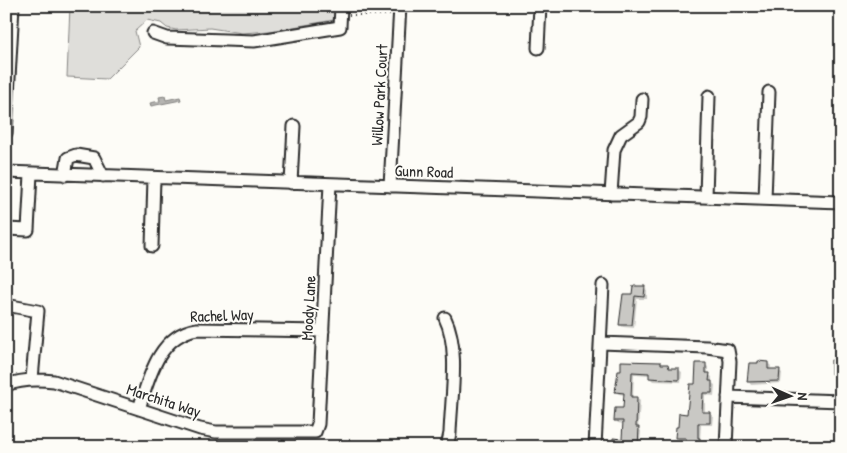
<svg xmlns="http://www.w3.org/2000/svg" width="847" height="453" font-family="'Patrick Hand',sans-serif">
	<rect width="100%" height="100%" fill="#fdfcf7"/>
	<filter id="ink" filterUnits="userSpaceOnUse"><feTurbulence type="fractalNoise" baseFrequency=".02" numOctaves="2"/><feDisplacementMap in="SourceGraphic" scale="10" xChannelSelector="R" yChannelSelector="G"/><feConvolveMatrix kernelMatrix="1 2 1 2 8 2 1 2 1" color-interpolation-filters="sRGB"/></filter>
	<g filter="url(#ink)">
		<path fill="#dfdeda" stroke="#858482" d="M70,6H337L334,20L270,31L242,33L210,28L176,30L167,28L161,23L147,20L135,31L139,47L107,79L67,77Z"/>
		<path fill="#b5b4b1" stroke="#7e7d7b" d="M165,96L166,100L180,97L181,100L151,106L150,103L160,101L159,97Z"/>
		<path fill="#0003" d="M644,288L647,290V299H637L634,328L623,327L620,325L634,295Z
			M841,361V376H835L832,373Z
			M768,363L771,366L770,370H779L782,373L781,383L751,385L749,382Z
			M662,365L679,370L682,372L681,382L653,381L650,378V375L634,374L633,398H637L640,401L638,428L641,431L640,442L644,447H614L624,440V424L618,423L616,420L624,410L625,395L619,394L616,392L619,372Z
			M706,365L708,367V374L712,377V383L715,385L714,396L705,395V413L710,414L713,416L712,425H701L700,440L703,442L702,446L709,447H688L687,440H679L676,437L679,428L688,415L696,386Z"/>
		<path fill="#c9c8c4" stroke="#2b2b2b" d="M633,286H645L644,297L635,296L632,325H619L623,294H632Z
			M831,360H841V374H831Z
			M621,361L661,362V364H668L669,368H679V380L649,378V373L632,372L631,397H637L636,427H639L638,447H613V438L622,439L623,421H614L615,408H623L624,393L615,392L618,371H621Z
			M758,361L768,362V369H780L779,381L747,382L749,363H758Z
			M696,363H706V373H710L709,381H712V393H703L702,412H710V423H698V438H700V447H686V438H675L676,427H678L679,413L687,414L690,384H695Z"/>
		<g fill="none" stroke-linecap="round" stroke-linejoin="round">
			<g stroke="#2b2b2b" stroke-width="15">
				<path id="minor" d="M153,33L167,38L254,41L340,27L341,6
					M538,48L540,6
					M6,133L13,6
					M6,172L841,202
					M65,175L68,158L76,155L94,158L103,176
					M291,183L294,126
					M390,186L400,6
					M611,194L614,150L621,135L639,122L641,117L642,99
					M706,197L709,96
					M765,199L769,92
					M6,229L28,230L31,174
					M152,246L154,178
					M6,305L38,311L32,379
					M445,318C460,348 451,399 450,433L447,447
					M601,343L707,347L728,350L730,361L726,447
					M6,385C22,379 37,379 54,381L200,429L216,432H315L318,424L330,184
					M728,397L841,401
					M139,409C149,377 159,335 197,329L323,331
					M595,447L603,285"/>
			</g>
			<path stroke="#2b2b2b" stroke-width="2" stroke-dasharray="1 4" stroke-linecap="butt" d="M349,15H390"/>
			<use href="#minor" stroke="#fdfcf7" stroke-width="11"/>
		</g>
	</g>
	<g text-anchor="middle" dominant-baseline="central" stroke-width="4" stroke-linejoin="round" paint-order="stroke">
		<g font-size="16" fill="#2b2b2b" stroke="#fdfcf7">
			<text transform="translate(379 95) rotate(-87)">Willow Park Court</text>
			<text transform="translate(424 171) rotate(2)">Gunn Road</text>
			<text transform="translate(308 308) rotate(-87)">Moody Lane</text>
			<text transform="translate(222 315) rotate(-2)">Rachel Way</text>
			<text transform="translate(164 400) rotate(18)">Marchita Way</text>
		</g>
	</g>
	<rect width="847" height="453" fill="none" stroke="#fdfcf7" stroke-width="25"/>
	<rect x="12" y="12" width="822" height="428" fill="none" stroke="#2b2b2b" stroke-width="2" filter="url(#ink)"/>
	<g transform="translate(790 396) rotate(92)" stroke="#fdfcf7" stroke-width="4" paint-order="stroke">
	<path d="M0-4L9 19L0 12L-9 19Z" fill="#2b2b2b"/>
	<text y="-8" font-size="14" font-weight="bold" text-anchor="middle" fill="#2b2b2b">N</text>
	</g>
</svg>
